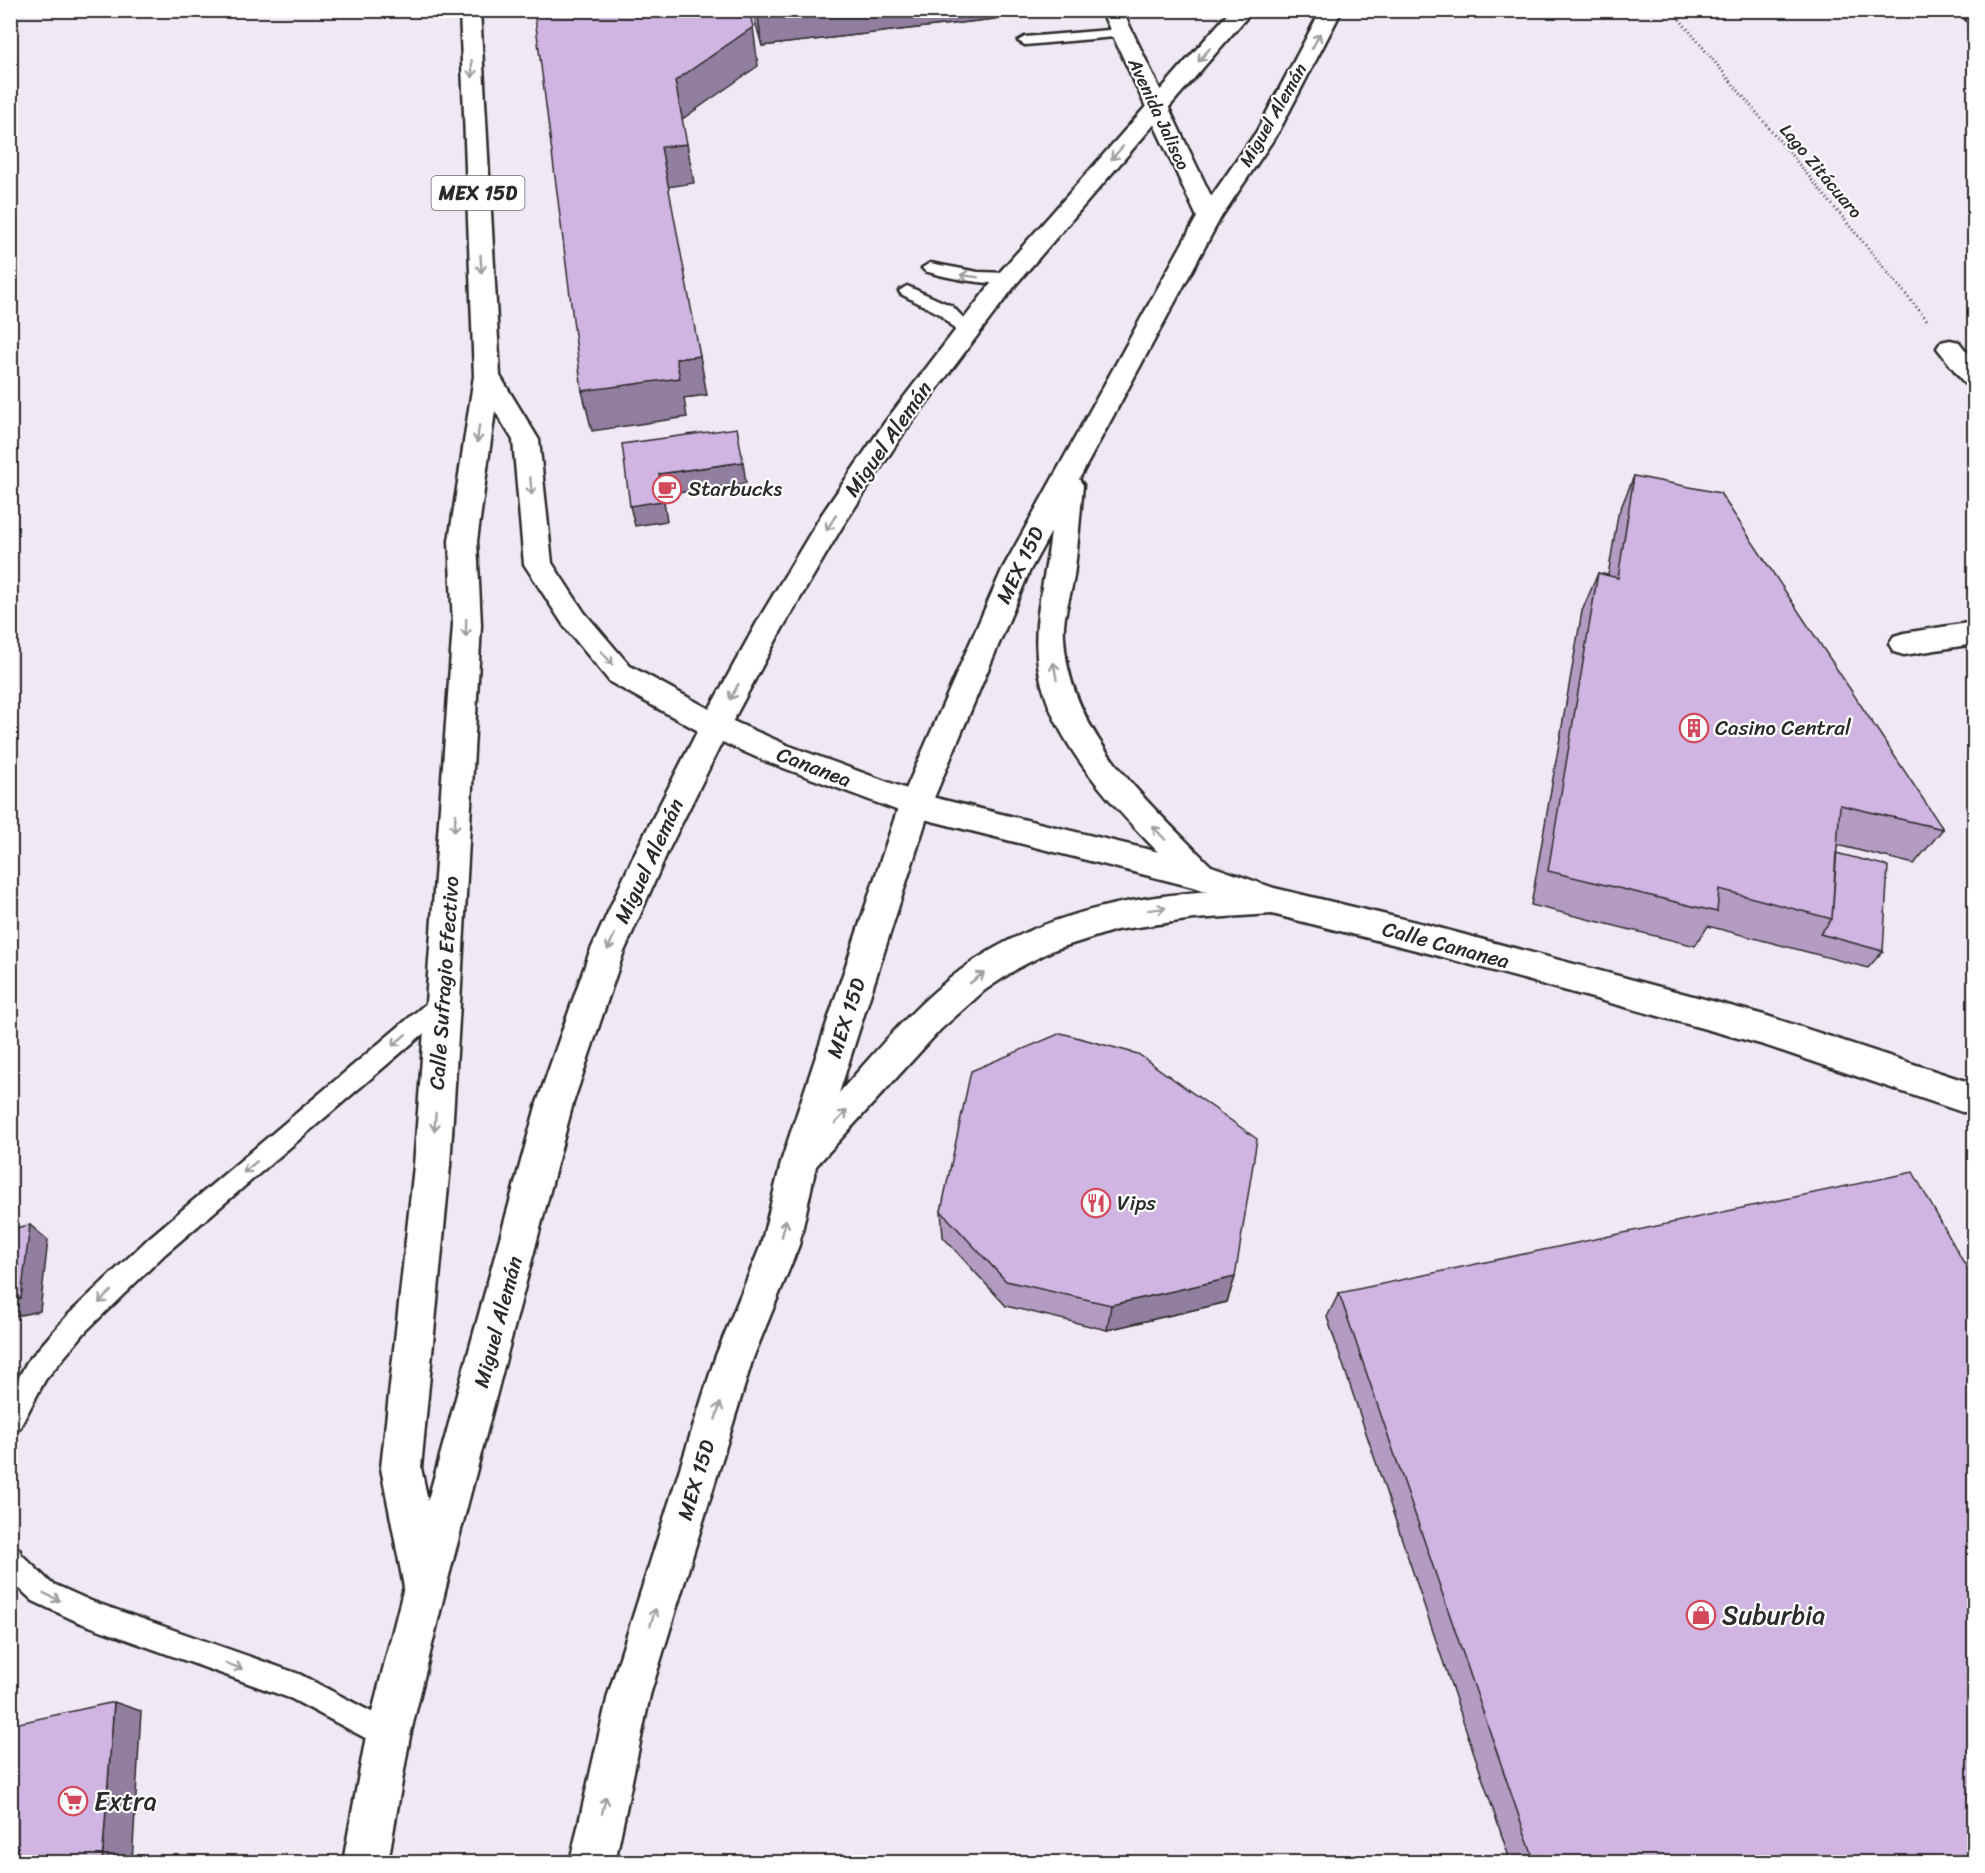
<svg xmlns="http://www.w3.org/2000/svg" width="1985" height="1873" font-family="Sriracha,sans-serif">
	<rect width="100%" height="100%" fill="#f1e8f6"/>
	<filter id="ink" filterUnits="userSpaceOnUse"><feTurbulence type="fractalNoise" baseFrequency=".0167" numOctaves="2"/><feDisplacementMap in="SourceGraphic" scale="12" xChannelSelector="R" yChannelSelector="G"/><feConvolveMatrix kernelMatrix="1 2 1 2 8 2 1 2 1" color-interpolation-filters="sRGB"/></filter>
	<g filter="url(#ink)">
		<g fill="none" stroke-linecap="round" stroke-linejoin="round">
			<g stroke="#2b2b2b" stroke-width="5">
				<path id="lane" d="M1121,29L1128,33L1126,36L1025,45L1018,41L1025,37Z
					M930,263L978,272L1008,273L1016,278C1005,291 941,276 925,271L922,268Z
					M907,286L952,306L972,327L974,331L972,335H960L940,314L901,294L899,291Z
					M443,994L451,996L454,1003L451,1010L165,1254L86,1331L45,1380L19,1429L10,1432V1394L27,1362L68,1315L149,1238L435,996Z
					M10,1545L19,1549L21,1554L51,1583L91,1601L299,1674L398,1726L402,1736L398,1746L388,1750L292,1699L78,1622L33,1601L10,1580Z"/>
			</g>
			<g stroke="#2b2b2b" stroke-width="5">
				<path id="street" d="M1959,10H1974V22L1967,20Z
					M1950,340L1959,342L1974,361V386L1965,384L1937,348L1941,342Z
					M1974,622V644L1904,655L1894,652L1889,644L1894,636L1904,633Z"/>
			</g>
			<g stroke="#2b2b2b" stroke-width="5">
				<path id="secondary" d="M915,793L1200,862L1274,888L1428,925L1764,1015L1962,1080L1974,1082V1112H1962L1764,1045L1428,953L1272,914L1197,888L904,814L899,805L904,796Z"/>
			</g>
			<g stroke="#2b2b2b" stroke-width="5">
				<path id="primary" d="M460,10H480L500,376L539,440L552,563L584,612L630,666L726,718L787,745L926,796L931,805L926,814L915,817L765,761L704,734L610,682L564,626L524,564L513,440L495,411L477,541L481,625L460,1003L450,1166L421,1468L446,1587L440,1602L425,1608L410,1602L404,1587L381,1468L414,1166L426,1003L453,625L449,541L474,376Z
					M1101,10H1122L1221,217L1217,222L1209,224L1201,222L1197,217Z"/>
			</g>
			<g stroke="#2b2b2b" stroke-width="5">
				<path id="highway" d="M1231,10H1253L1017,283L903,434L842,527L782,629L730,726L667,853L623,954L573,1103L446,1587L410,1736L388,1862H343L366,1736L404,1587L537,1103L589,954L635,853L700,726L760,617L822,514L885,422L999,273Z
					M1321,10H1342L1279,131L1221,217L1079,479L1083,485C1080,515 1078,546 1074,576C1071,596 1062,617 1064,638C1069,734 1148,802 1211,866L1216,875L1211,884C1203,887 1198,889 1190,885C1178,878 1167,862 1158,852C1111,804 1051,740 1039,671C1030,624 1046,579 1051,532L1030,570L931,805L839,1093C877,1050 914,1005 961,970C1050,904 1164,891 1272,888L1284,891L1288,901L1284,911L1272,914L1194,919L1116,930L1053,950L1018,968L985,990L940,1030L816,1166L799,1245L753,1358L650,1695L615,1862H570L608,1695L715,1358L761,1245L782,1159L899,805L1002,570L1197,217L1257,131Z"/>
			</g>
			<path stroke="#2b2b2b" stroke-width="3" stroke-dasharray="1 3" stroke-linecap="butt" d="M1672,10L1927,320"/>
			<use href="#lane" fill="#fff" fill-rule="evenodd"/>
			<use href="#street" fill="#fff" fill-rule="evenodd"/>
			<use href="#secondary" fill="#fff" fill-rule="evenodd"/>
			<use href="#primary" fill="#fff" fill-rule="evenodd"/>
			<use href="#highway" fill="#fff" fill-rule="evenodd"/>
		</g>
		<path fill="#b39bc2" stroke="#2b2b2b" stroke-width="1.5" d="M752,10H1030V15L762,46Z
			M1634,476L1943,829L1914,864L1837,845L1836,853L1883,951L1868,968L1708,926L1695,946L1531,905L1582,611L1598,573L1608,575L1618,515Z
			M941,1211L1235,1277L1227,1302L1107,1330L1006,1306L943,1237Z
			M1339,1293L1974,1863H1511L1327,1317Z"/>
		<path fill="#927e9e" stroke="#2b2b2b" stroke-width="1.5" d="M757,10H1030V15L762,46Z
			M753,27L758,66L681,120L675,81Z
			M687,144L694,183L668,187L661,147Z
			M700,356L707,395L684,398L687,417L592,431L582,391L676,359Z
			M743,462L746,483L663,495L667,521L635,526L630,506L659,474Z
			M30,1225L48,1240L40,1311L10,1317V1300Z
			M1235,1277L1227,1302L1107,1330L1111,1305Z
			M114,1702L141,1711L132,1863H102Z"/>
		<path fill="#d0b4e1" stroke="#2b2b2b" stroke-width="1.5" d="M534,10H749L753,27L675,81L687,144L661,147L700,356L676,359L680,378L582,391Z
			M737,428L743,462L659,474L662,501L630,506L622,444Z
			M1634,476L1720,493L1943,829L1840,805L1832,919L1719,889L1717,912L1548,871L1598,573L1618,578Z
			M1836,853L1888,866L1883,951L1820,934L1832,919Z
			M1061,1033L1138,1054L1257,1139L1235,1277L1111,1305L1006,1281L941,1211L971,1071Z
			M1913,1172L1974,1281V1863H1535L1339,1293Z
			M30,1225L21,1298L10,1300V1229Z
			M114,1702L102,1863H10V1725Z"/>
		<defs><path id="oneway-shaft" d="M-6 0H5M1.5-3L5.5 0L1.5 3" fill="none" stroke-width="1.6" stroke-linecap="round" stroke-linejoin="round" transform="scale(1.5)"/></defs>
		<g stroke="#a0a0a0">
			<use href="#oneway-shaft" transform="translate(1316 41) rotate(-63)"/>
			<use href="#oneway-shaft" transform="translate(1204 55) rotate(131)"/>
			<use href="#oneway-shaft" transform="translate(472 69) rotate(87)"/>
			<use href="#oneway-shaft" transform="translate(1117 153) rotate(132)"/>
			<use href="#oneway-shaft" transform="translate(481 264) rotate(87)"/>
			<use href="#oneway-shaft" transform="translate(969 276) rotate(-172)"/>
			<use href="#oneway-shaft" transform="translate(478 434) rotate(98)"/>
			<use href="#oneway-shaft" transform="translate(531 486) rotate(85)"/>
			<use href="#oneway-shaft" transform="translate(831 523) rotate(122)"/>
			<use href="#oneway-shaft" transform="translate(466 628) rotate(91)"/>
			<use href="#oneway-shaft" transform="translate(607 658) rotate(50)"/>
			<use href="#oneway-shaft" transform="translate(1055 671) rotate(-101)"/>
			<use href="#oneway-shaft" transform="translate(734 692) rotate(119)"/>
			<use href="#oneway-shaft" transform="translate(455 823) rotate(94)"/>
			<use href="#oneway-shaft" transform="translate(1159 833) rotate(-133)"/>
			<use href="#oneway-shaft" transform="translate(1157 909) rotate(-7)"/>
			<use href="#oneway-shaft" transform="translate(611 942) rotate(114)"/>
			<use href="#oneway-shaft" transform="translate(977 978) rotate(-36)"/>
			<use href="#oneway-shaft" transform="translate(399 1040) rotate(140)"/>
			<use href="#oneway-shaft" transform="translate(841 1117) rotate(-47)"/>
			<use href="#oneway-shaft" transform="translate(435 1122) rotate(94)"/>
			<use href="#oneway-shaft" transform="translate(250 1167) rotate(140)"/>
			<use href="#oneway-shaft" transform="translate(784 1228) rotate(-77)"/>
			<use href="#oneway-shaft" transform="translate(105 1297) rotate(136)"/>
			<use href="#oneway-shaft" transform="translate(718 1411) rotate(-73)"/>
			<use href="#oneway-shaft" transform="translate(52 1597) rotate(25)"/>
			<use href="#oneway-shaft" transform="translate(653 1617) rotate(-73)"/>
			<use href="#oneway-shaft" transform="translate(234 1666) rotate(19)"/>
			<use href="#oneway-shaft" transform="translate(604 1805) rotate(-77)"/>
		</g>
	</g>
	<defs>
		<g id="cafe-ring" transform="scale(1.5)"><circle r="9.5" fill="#fff" stroke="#d1495b" stroke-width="1.5"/><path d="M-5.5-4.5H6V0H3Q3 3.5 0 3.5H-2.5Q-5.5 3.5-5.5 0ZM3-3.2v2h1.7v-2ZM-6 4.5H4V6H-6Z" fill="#d1495b"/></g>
		<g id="building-ring" transform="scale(1.5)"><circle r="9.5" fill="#fff" stroke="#d1495b" stroke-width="1.5"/><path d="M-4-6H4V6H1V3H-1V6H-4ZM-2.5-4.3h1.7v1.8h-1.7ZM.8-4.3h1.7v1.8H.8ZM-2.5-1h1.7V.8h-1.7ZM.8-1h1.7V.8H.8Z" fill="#d1495b"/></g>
		<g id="restaurant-ring" transform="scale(1.5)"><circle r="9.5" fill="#fff" stroke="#d1495b" stroke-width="1.5"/><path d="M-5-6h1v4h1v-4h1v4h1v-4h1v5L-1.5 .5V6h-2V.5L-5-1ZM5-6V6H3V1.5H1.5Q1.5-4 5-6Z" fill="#d1495b"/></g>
		<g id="shop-ring" transform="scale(1.5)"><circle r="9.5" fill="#fff" stroke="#d1495b" stroke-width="1.5"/><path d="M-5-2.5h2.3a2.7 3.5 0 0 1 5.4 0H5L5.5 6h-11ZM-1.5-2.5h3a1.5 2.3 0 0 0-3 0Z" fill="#d1495b"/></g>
		<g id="supermarket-ring" transform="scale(1.5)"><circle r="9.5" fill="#fff" stroke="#d1495b" stroke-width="1.5"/><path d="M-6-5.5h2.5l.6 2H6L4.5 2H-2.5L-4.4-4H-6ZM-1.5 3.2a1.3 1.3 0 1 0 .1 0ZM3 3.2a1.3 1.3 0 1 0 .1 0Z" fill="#d1495b"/></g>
	</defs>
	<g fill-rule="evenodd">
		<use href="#cafe-ring" x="667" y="489"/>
		<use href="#building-ring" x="1694" y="728"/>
		<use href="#restaurant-ring" x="1096" y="1203"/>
		<use href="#shop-ring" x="1701" y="1615"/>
		<use href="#supermarket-ring" x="73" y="1801"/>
	</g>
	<g text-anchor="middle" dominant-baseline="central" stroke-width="4.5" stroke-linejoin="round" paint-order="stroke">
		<g font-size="18" fill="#2b2b2b" stroke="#fff">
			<text transform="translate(1159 114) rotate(65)">Avenida Jalisco</text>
			<text transform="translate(1273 115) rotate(-60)">Miguel Alemán</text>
			<text transform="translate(1821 171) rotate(50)">Lago Zitácuaro</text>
		</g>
		<rect fill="#fff" stroke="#6b6b6b" stroke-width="1.5" x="431.5" y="176" width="93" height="34" rx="4.5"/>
		<g font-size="20" font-weight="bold" fill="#2b2b2b">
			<text x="478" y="193">MEX 15D</text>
		</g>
		<g font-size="21" fill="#2b2b2b" stroke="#fff">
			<text transform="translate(888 439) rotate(-55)">Miguel Alemán</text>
			<text transform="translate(1020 565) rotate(-64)">MEX 15D</text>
			<text transform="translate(814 767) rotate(21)">Cananea</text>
			<text transform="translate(649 861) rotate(-65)">Miguel Alemán</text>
			<text transform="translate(1446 945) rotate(15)">Calle Cananea</text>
			<text transform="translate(444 983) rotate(-86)">Calle Sufragio Efectivo</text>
			<text transform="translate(846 1018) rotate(-72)">MEX 15D</text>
			<text transform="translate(498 1322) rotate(-75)">Miguel Alemán</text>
			<text transform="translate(696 1480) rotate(-73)">MEX 15D</text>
		</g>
		<g font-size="21" fill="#2b2b2b" stroke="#fff" text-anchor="start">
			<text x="688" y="489">Starbucks</text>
			<text x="1715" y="728">Casino Central</text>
			<text x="1117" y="1203">Vips</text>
		</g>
		<g font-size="26" fill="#2b2b2b" stroke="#fff" text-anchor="start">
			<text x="1722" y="1615">Suburbia</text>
			<text x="94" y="1801">Extra</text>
		</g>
	</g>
	<rect width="1985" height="1873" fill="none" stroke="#fff" stroke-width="36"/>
	<rect x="18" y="18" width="1949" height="1837" fill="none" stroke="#2b2b2b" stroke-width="2" filter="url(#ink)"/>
</svg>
